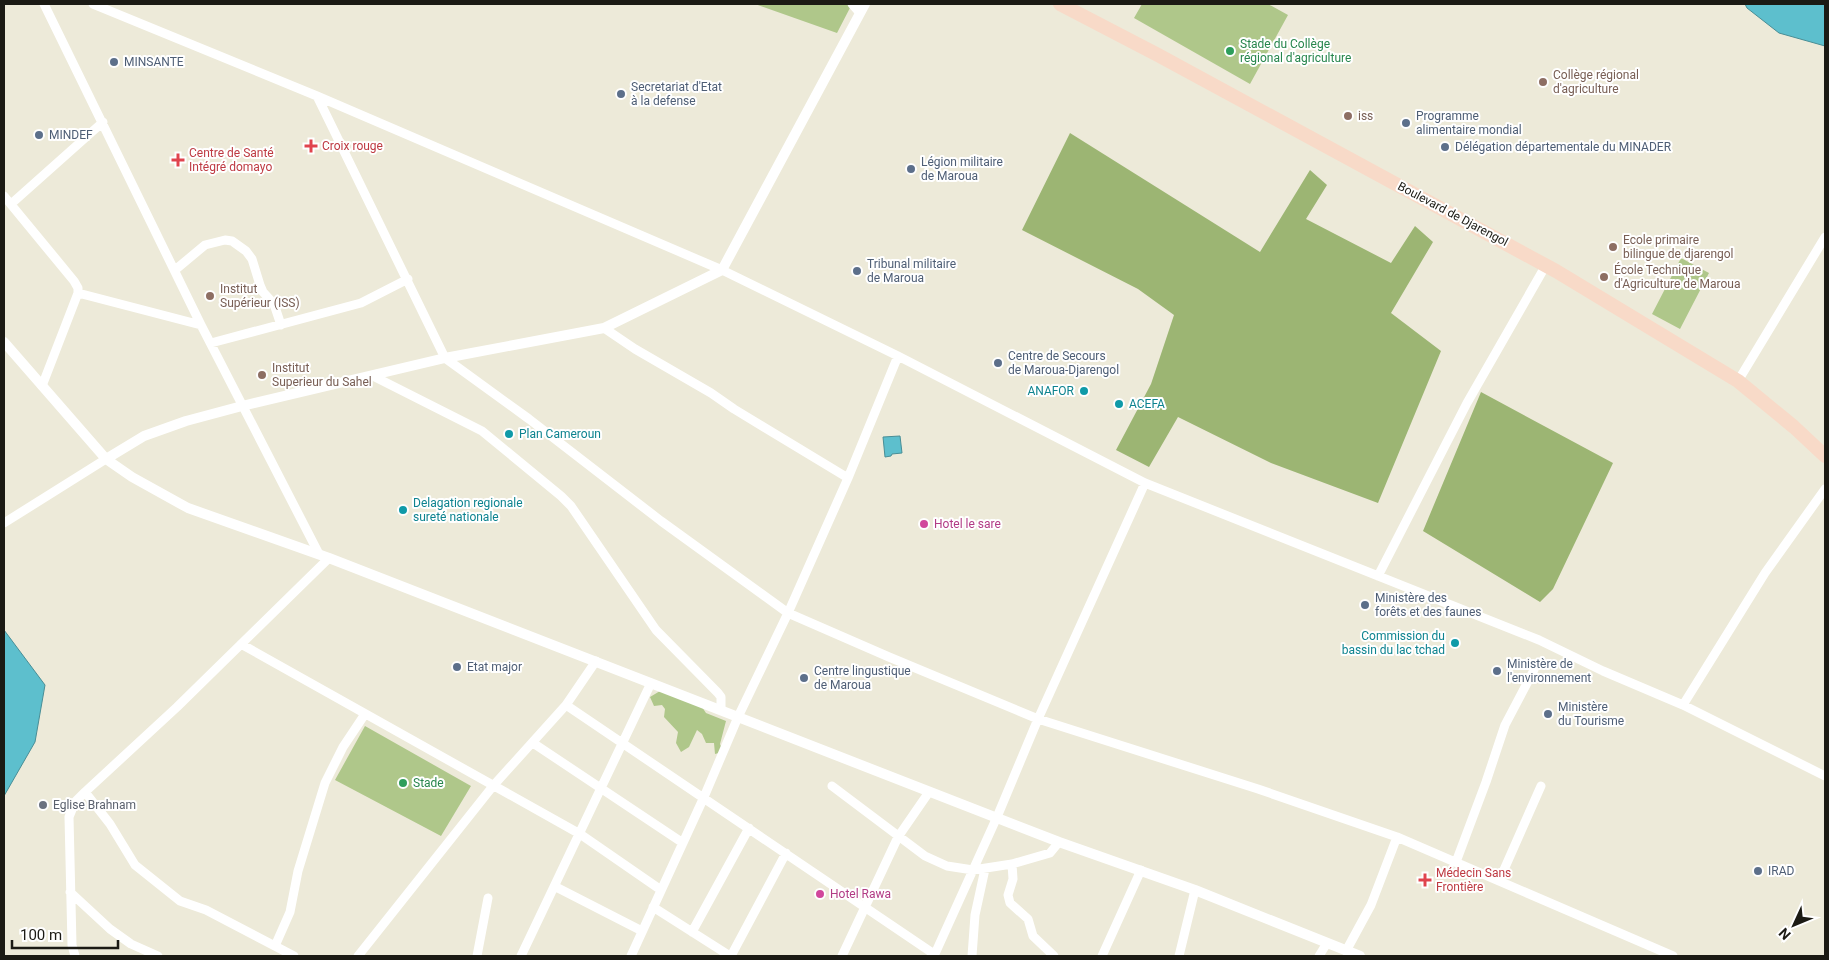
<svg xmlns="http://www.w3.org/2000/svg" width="1829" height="960" font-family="Roboto,sans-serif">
	<rect width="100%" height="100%" fill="#edead9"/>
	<path fill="#afc78a" d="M755,4H852L837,33Z
		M1142,4H1268L1288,15L1250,84L1134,18Z
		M1681,258L1709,273L1680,329L1652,314Z
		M665,688L698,701L706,713L726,721L720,744L723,752L715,754L714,743H706L702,734L697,730L689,747L681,752L676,743L678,732L664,717L665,709L662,705L654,706L650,697Z
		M365,726L471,786L441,836L335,780Z"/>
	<path fill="#9cb573" d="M1070,133L1260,252L1310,170L1327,185L1306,219L1391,263L1415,226L1433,242L1391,313L1441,351L1378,503L1271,463L1178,417L1149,467L1116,450L1151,384L1174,315L1138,289L1022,230Z
		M1481,392L1613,463L1553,589L1540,602L1423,531Z"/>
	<path fill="#5dbfcd" stroke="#498e96" d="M1745,4H1825V46L1779,33L1747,8Z
		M900,436L902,453L892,454L891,456L885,457L883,437Z
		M4,630L45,685L35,742L4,796Z"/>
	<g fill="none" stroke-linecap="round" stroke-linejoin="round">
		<path stroke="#fff" stroke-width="9" d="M44,4L201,325L319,554
			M93,4L317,96L722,270L898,356L1145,483L1539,640L1603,671L1683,705L1825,776
			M852,4L860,13
			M317,96L445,358L529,419L661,521L788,613L889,657L1038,719L1258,789L1397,837L1673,956
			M4,196L74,281L78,288V293L42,386
			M11,204L103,122
			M175,270L205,245L225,240L232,241L246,251L252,259L260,285L263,292L274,304L281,325
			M78,293L201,325
			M604,328L635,349L711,393L734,409L848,478
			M211,343L361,303L408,279
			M373,376L482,431L561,496L571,506L656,630L718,693L721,697V710
			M1738,381L1825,237
			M4,523L106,459
			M1378,576L1467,403L1546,265
			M241,644L580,834L661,890
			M566,705L934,954
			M1683,705L1765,573L1825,489
			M533,743L683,843
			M832,786L925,856L947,866L973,870L1012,864L1050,853L1059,842
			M85,792L110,824L135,865L180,901L206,910L294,956
			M1456,862L1486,782L1505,725L1534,670
			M1012,864L1013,879L1008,895L1010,903L1028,919L1033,936L1054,956
			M1499,881L1541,786
			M556,887L642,931
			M70,892L110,929L131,944L158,956
			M653,907L730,956
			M692,932L749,828
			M275,946L290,912L298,871L325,783L343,747L365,714
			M1346,951L1371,905L1397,837
			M75,956L72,945L69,817L75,802L85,792L177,707L329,558
			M358,956L493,786L566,705L596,661
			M477,956L488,898
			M521,956L651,683
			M631,956L704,797L738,717L788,613L848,478L898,356
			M731,956L786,853
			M842,956L898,837L929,792
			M934,956L997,817L1038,719L1145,483
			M972,956L975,915L985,869
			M1102,956L1141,870
			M1179,956L1195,890
			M1319,956L1327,943"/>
		<path stroke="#fff" stroke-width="10" d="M4,342L106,459L132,477L188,508L329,558L1059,842L1195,890L1360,956
			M106,459L144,436L186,421L242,406L445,358L604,328L722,270L865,4"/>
		<path stroke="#f8dac8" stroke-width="14" d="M1060,4L1158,55L1556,271L1738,381L1794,427L1825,456"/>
	</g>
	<g fill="#2e9e5b" stroke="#fff" stroke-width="2">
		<circle cx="1230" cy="51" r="5"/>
		<circle cx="403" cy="783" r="5"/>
	</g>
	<g fill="#5c6f8a" stroke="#fff" stroke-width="2">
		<circle cx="114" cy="62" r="5"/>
		<circle cx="621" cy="94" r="5"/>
		<circle cx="1406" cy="123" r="5"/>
		<circle cx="39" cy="135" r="5"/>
		<circle cx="1445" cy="147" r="5"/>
		<circle cx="911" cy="169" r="5"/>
		<circle cx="857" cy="271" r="5"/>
		<circle cx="998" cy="363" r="5"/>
		<circle cx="1365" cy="605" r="5"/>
		<circle cx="457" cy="667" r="5"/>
		<circle cx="1497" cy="671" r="5"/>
		<circle cx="804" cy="678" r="5"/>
		<circle cx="1548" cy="714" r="5"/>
		<circle cx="1758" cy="871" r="5"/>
	</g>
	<g fill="#8d6e63" stroke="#fff" stroke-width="2">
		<circle cx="1543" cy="82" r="5"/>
		<circle cx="1348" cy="116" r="5"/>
		<circle cx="1613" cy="247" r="5"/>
		<circle cx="1604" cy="277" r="5"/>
		<circle cx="210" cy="296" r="5"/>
		<circle cx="262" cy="375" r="5"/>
	</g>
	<g fill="#e0444e" stroke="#fff" stroke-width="2">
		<path d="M308.5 138.5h5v5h5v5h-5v5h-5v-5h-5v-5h5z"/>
		<path d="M175.5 152.5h5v5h5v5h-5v5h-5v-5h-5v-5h5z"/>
		<path d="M1422.5 872.5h5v5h5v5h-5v5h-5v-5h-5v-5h5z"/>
	</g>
	<g fill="#0f9aa8" stroke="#fff" stroke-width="2">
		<circle cx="1084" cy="391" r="5"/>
		<circle cx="1119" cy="404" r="5"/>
		<circle cx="509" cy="434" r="5"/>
		<circle cx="403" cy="510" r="5"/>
		<circle cx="1455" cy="643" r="5"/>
	</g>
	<g fill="#d1479c" stroke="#fff" stroke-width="2">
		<circle cx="924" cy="524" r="5"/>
		<circle cx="820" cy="894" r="5"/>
	</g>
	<circle fill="#6b7280" stroke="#fff" stroke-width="2" cx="43" cy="805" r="5"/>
	<g text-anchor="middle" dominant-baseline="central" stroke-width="4" stroke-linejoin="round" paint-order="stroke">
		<g font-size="12" fill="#27864d" stroke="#fff" text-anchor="start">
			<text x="1240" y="44">Stade du Collège<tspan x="1240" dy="14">régional d'agriculture</tspan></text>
			<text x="413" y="783">Stade</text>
		</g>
		<g font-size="12" fill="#4e5e75" stroke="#fff" text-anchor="start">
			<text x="124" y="62">MINSANTE</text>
			<text x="631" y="87">Secretariat d'Etat<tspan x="631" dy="14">à la defense</tspan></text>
			<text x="1416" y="116">Programme<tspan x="1416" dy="14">alimentaire mondial</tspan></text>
			<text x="49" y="135">MINDEF</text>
			<text x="1455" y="147">Délégation départementale du MINADER</text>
			<text x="921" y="162">Légion militaire<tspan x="921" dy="14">de Maroua</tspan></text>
			<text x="867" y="264">Tribunal militaire<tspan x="867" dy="14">de Maroua</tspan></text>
			<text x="1008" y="356">Centre de Secours<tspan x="1008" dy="14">de Maroua-Djarengol</tspan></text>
			<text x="1375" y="598">Ministère des<tspan x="1375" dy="14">forêts et des faunes</tspan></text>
			<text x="1507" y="664">Ministère de<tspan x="1507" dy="14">l'environnement</tspan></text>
			<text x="467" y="667">Etat major</text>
			<text x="814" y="671">Centre lingustique<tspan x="814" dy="14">de Maroua</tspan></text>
			<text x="1558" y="707">Ministère<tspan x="1558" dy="14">du Tourisme</tspan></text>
			<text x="1768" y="871">IRAD</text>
		</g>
		<g font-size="12" fill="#785e54" stroke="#fff" text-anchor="start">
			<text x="1553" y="75">Collège régional<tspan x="1553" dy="14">d'agriculture</tspan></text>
			<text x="1358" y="116">iss</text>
			<text x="1623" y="240">Ecole primaire<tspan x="1623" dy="14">bilingue de djarengol</tspan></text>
			<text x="1614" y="270">École Technique<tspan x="1614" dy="14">d'Agriculture de Maroua</tspan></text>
			<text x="220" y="289">Institut<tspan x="220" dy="14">Supérieur (ISS)</tspan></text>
			<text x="272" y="368">Institut<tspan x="272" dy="14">Superieur du Sahel</tspan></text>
		</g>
		<g font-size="12" fill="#be3a42" stroke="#fff" text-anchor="start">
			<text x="322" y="146">Croix rouge</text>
			<text x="189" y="153">Centre de Santé<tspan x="189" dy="14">Intégré domayo</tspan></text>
			<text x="1436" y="873">Médecin Sans<tspan x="1436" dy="14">Frontière</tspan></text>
		</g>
		<g font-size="12" fill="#1b1a14" stroke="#fff">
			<text transform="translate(1453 214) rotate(28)">Boulevard de Djarengol</text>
		</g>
		<g font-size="12" fill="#0d838f" stroke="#fff" text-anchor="start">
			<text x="1074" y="391" text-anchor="end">ANAFOR</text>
			<text x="1129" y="404">ACEFA</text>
			<text x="519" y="434">Plan Cameroun</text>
			<text x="413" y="503">Delagation regionale<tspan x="413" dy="14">sureté nationale</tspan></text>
			<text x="1445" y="636" text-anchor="end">Commission du<tspan x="1445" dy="14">bassin du lac tchad</tspan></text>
		</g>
		<g font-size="12" fill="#b23c85" stroke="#fff" text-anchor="start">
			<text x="934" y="524">Hotel le sare</text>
			<text x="830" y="894">Hotel Rawa</text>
		</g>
		<g font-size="12" fill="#5b616d" stroke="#fff" text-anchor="start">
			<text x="53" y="805">Eglise Brahnam</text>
		</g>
	</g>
	<rect width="1829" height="960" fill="none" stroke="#1b1a14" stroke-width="10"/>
	<g transform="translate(1794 925) rotate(226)" stroke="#ffffff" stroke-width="4" paint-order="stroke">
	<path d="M0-4L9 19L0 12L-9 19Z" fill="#1b1a14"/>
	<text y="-8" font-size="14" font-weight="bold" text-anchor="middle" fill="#1b1a14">N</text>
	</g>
	<path d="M12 940v8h106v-8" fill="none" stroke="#1b1a14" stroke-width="2.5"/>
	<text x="20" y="940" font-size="15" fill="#1b1a14" stroke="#ffffff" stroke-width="4" paint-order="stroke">100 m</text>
</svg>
